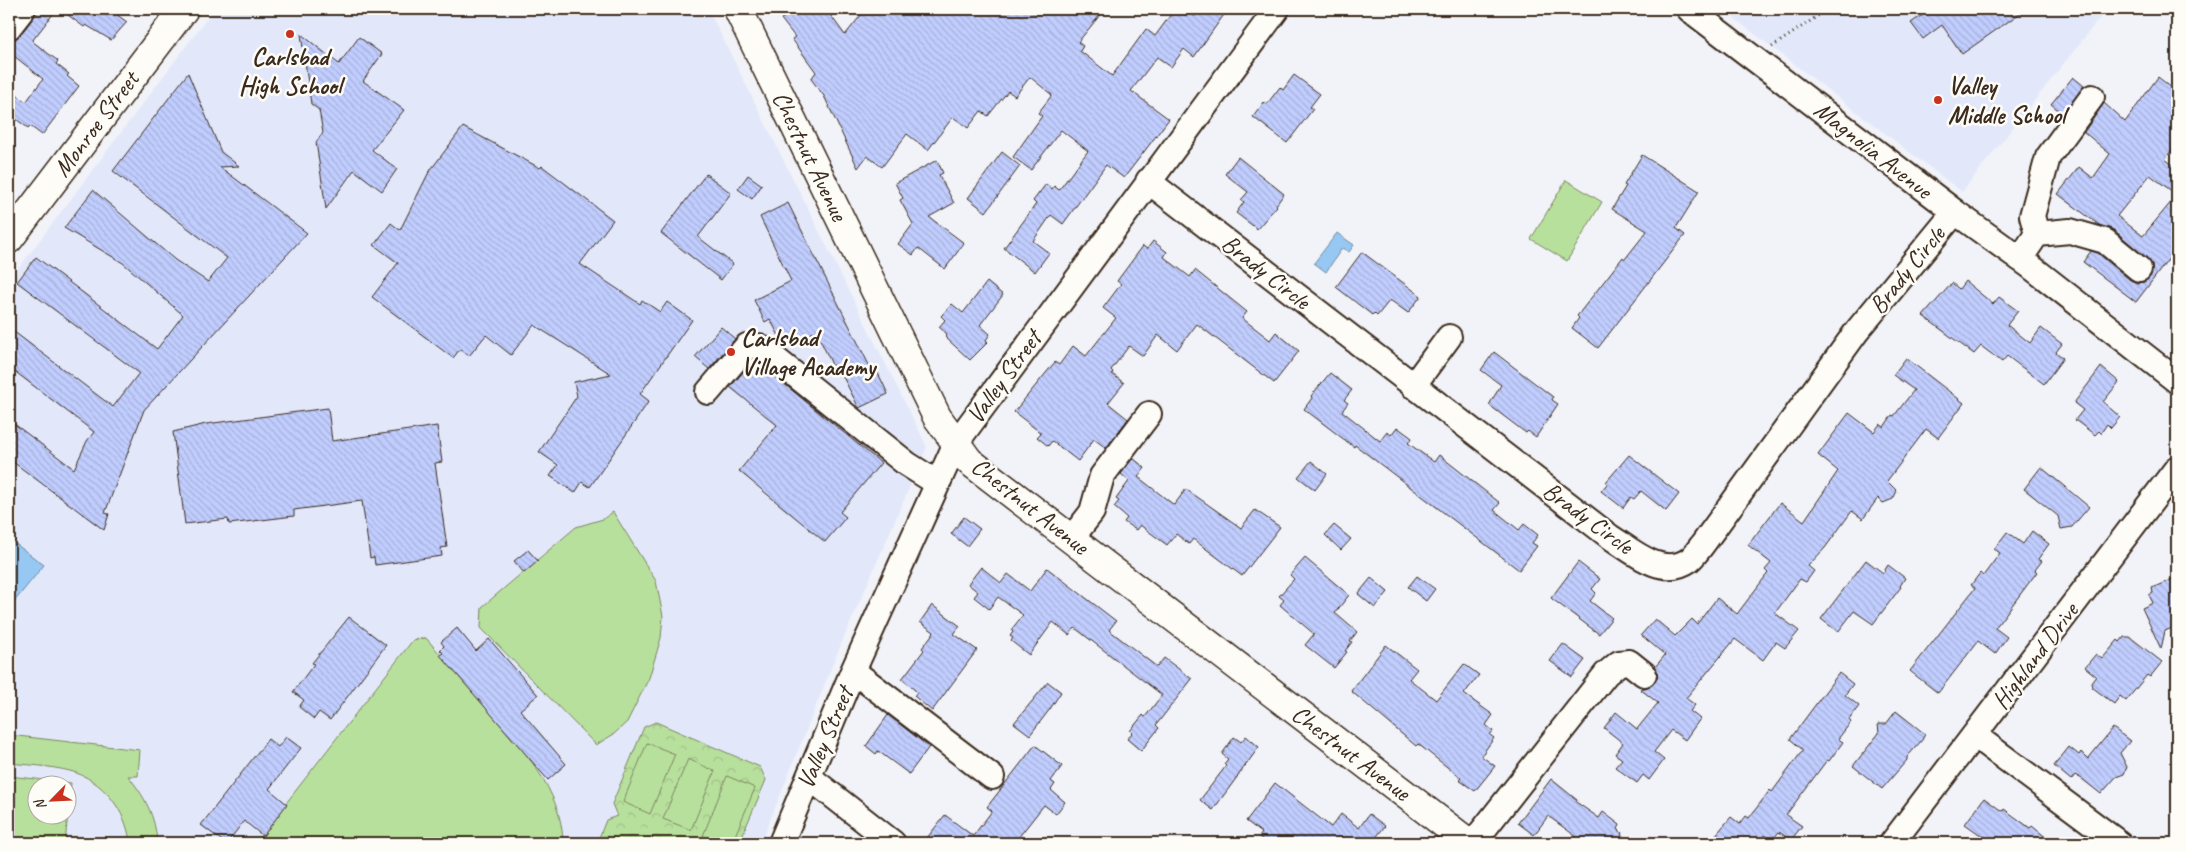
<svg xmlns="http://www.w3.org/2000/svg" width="2186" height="852" font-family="Caveat,sans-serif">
	<defs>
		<pattern id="park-crowns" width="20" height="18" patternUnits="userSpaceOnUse" patternTransform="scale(1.25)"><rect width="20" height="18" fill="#b8e09d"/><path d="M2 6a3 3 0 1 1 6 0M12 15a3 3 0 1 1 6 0" fill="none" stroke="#9fc087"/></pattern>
		<pattern id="building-back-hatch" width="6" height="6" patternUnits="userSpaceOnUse" patternTransform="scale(1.25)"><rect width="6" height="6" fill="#c0cdfe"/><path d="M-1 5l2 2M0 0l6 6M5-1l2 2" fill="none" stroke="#a6b0d9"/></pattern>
	</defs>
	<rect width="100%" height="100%" fill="#f1f3f8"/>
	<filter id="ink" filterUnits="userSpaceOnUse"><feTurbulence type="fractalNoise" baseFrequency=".02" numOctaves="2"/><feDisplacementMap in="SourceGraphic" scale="10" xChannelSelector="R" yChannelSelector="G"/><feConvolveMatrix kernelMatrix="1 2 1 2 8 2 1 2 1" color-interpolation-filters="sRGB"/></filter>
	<g filter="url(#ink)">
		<path fill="#e2e8fa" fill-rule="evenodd" d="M214,9H708L927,447L836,656L761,843H9V281ZM38,784H68V814H38Z
			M1722,9H2107L1962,192Z"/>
		<path fill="url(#park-crowns)" stroke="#7a855e" d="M656,722L760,767L766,780L739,843H597L606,820L617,816L612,804L644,727Z"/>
		<path fill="#b8e09d" stroke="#7a855e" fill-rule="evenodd" d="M1566,180L1602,202L1567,261L1531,239Z
			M613,512L656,581L663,616L661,638L649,678L627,722L614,734L596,745L481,628L482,607L576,527L603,519Z
			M426,638C447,662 468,686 489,710C522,749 562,789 563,843H255L413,640Z
			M9,735L140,750L138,776H128C144,795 156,817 157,843H130C127,811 102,779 70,771C50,766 29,765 9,763Z
			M647,743L675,754L650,814L623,802Z
			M688,759L715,771L691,830L663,819Z
			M9,776L71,783L65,843H9ZM68,784V814H38V784Z
			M727,776L755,788L732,843H721L703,836Z"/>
		<path fill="#96c8f3" stroke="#72899e" d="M1337,233L1354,245L1349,252L1342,248L1326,272L1314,263Z
			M9,539L44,565L9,608Z"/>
		<path fill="url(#building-back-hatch)" stroke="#3b2a1e" fill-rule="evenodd" d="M36,9H57L32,41L58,61L56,64L69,74L67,76L79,86L42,135L30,126L28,128L9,114V89L26,102L43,79L9,52V44L20,35L34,17Z
			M60,9H109L127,22L111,40L86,25L84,27Z
			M795,9H826L845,35L866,9H1105L1078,42L1083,46L1080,51L1112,76L1146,29L1155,36L1175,9H1183L1195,16L1201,9H1228L1194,57L1184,49L1171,67L1157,57L1131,91L1169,119L1124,178L1106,165L1063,224L1051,215L1033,241L1049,253L1035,272L1004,248L1036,204L1033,201L1046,184L1052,189L1054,186L1059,190L1088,151L1061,130L1031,170L1013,157L1042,116L1038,113L1052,95L1030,77L1015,96L1008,91L988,116L981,111L968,128L953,117L928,150L907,134L882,167L867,156L858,168L824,96L811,79L816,72L792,39L795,37L781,19Z
			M1931,9H2026L1962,54L1942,25L1923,39L1911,23Z
			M301,34L339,64L359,37L382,54L363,81L404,110L372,150L397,169L382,191L354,170L326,209L316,142L323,133L319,110L311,104Z
			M188,73L221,152L239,166L220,167L307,233L144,410L105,513L109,514L104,530L9,459V420L74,469L87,441L94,432L9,367V328L113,407L139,373L17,282L36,257L157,349L183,315L123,263L64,228L93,190L175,260L208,282L227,258L113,171Z
			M1294,75L1320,94L1310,107L1313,109L1287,143L1253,117L1264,102L1267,104L1280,87L1283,90Z
			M2073,77L2084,86L2063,114L2051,104Z
			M2158,77L2177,92V143L2165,159L2177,168V248L2136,302L2083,262L2091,251L2098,253L2130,280L2137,283L2144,282L2150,277L2152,272V265L2148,259L2114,230L2099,225L2058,194L2079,167L2093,178L2110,154L2084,132L2104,103L2125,122ZM2150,175L2177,195L2143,236L2117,216Z
			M463,127L540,168L542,166L613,220L580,264L640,304L642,300L660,312L667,302L692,320L640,394L649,401L590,487L582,482L575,493L550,476L558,465L539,452L577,396L574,382L611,374L534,325L511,355L486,335L469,356L460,349L453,358L372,297L398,263L374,245L391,223L400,230L429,172Z
			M1002,152L1020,166L986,212L968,198Z
			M1642,155L1699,191L1676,228L1685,235L1598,348L1572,328L1579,318L1577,316L1623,257L1625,259L1647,231L1612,209L1626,186L1624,185Z
			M1238,157L1284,194L1276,205L1277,206L1257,229L1236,213L1244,202L1241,200L1248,192L1225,174Z
			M937,160L943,173L939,175L954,203L929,217L964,243L945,269L918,248L913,255L898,244L913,224L900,200L903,198L895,183Z
			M706,174L731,193L698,237L733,264L721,280L661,233Z
			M748,175L762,185L752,199L738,189Z
			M788,203L873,373L877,371L888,394L859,408L841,373L837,375L816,331L785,347L770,319L765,322L754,300L791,281L760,217Z
			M1153,241L1167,252L1164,257L1190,277L1195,270L1247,312L1242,318L1270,340L1276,332L1299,351L1274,383L1197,324L1177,350L1158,335L1143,356L1129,346L1111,370L1113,372L1112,374L1124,383L1108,403L1128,419L1106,448L1094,439L1078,461L1052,441L1048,446L1037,437L1041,433L1014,412L1055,362L1059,365L1073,346L1086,356L1116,318L1103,308L1121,284L1117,281L1143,246L1147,249Z
			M1362,252L1421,296L1408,313L1390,300L1377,316L1374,313L1372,315L1336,287Z
			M1965,281L1993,304L1999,297L2018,311L2007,325L2030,343L2041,328L2062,344L2056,352L2063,358L2044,384L2007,356L2002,362L1981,346L1974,354L1923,316L1952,283L1959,289Z
			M987,282L1003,295L980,325L990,334L986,340L988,342L970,360L945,337L947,334L939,327L945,320L941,316L952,304L963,313Z
			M721,327L735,339L709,369L695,357Z
			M1494,352L1553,397L1552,400L1558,404L1536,437L1528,431L1526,433L1489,405L1501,385L1481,370Z
			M1906,358L1964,403L1938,438L1926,429L1887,481L1897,491L1893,499L1883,503L1878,498L1863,519L1852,511L1825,548L1808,566L1814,571L1806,582L1800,579L1775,613L1799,631L1785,648L1776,642L1763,660L1735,639L1686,698L1695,705L1690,711L1700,719L1685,740L1671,730L1654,752L1664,760L1649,780L1643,775L1637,783L1615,767L1622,759L1615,754L1623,743L1604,728L1616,712L1637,729L1658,703L1640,689L1649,687L1655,682L1658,676L1655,667L1665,655L1641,635L1655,619L1675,636L1692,619L1697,624L1717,598L1737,614L1768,573L1765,570L1771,563L1748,545L1780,503L1804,521L1838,471L1818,455L1849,413L1874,432L1880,424L1884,427L1892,415L1894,416L1914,390L1893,375Z
			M753,361H756L881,463L840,512L846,517L825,542L739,471L777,425L730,387Z
			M2101,367L2119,382L2103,402L2120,417L2111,428L2107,424L2101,433L2099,431L2095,435L2075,420L2083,410L2074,403Z
			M1330,373L1352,390L1344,400L1348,403L1342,411L1380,441L1387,432L1391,435L1397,427L1412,438L1408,443L1434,462L1439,455L1500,503L1494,510L1519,530L1524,524L1538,535L1532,543L1537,546L1519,570L1355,445L1354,447L1304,409L1312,398L1311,396Z
			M328,408L332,441L437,426L442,462L435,463L447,547L441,548L442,556L375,565L374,557L370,558L362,501L294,510V516L229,524L228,519L185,524L173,432L206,424Z
			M1629,455L1679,494L1666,511L1641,491L1634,499L1631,497L1623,508L1601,491L1607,484L1606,482Z
			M1133,458L1145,468L1138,477L1174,505L1186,489L1241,528L1255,510L1280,527L1242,576L1193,539L1189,544L1176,534L1167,545L1140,525L1136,530L1124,522L1127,518L1114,507L1119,501L1116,499L1129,481L1121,474Z
			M1311,461L1327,474L1315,490L1298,477Z
			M2041,467L2089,507L2072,527L2061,529L2058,516L2024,489Z
			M964,517L980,529L967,546L951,534Z
			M1334,525L1351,539L1341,550L1325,535Z
			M2032,531L2049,544L2038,559L2042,561L2035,570L2037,572L1995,628L2007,637L1995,654L1978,641L1938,693L1910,671L1975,588L1971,585L1980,573L1983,576L2000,553L1994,549L2007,532L2023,544Z
			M528,550L538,561L524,573L514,561Z
			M1305,558L1349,595L1335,613L1357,632L1350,641L1352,642L1345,651L1347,652L1334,668L1305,645L1314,634L1280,605L1284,600L1279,596L1294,579L1290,575Z
			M1866,560L1883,573L1888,565L1905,578L1900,586L1901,587L1873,624L1854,611L1838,632L1821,619Z
			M1578,562L1600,579L1592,589L1596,593L1590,601L1612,618L1599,634L1551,598Z
			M981,567L1001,583L1008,574L1030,591L1047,568L1116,621L1109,630L1157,667L1164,658L1192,679L1156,725L1159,728L1141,751L1127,739L1132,733L1130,731L1143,715L1145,717L1162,695L1075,628L1069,635L1053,622L1029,655L1011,641L1013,638L1010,636L1013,632L1011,630L1023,615L998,597L989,609L974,597L978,592L968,584Z
			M1417,576L1435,589L1426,601L1408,587Z
			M2177,577V626L2165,631L2161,649L2142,608L2153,603L2149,595L2153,593L2152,588Z
			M1371,578L1388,592L1375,608L1358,594Z
			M932,605L960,626L954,634L977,650L932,711L914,696L917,692L902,679L924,650L922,648L934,632L920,622Z
			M349,617L386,645L330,720L319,712L314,719L299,707L304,700L293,692L314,664L312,663Z
			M457,628L476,651L489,639L538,695L520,710L566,764L548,780L440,655L443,653L440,650L444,646L441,642Z
			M2124,637H2130L2162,662L2150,677L2147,675L2126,701L2120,696L2114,704L2092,687L2091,683L2096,676L2085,667L2096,654L2102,659L2118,640L2120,642Z
			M1563,644L1585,660L1572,677L1550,661Z
			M1386,645L1417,669L1409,679L1436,700L1464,664L1479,675L1464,694L1493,715L1486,725L1493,731L1490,735L1494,738L1481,756L1495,766L1475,791L1459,780L1461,778L1418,744L1416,746L1351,691Z
			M1839,673L1853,684L1845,695L1859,706L1849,720L1851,722L1838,739L1843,742L1829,761L1827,760L1786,815L1802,826L1791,840L1779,832L1772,840L1765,835L1760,843H1709L1731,817L1740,824L1746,816L1749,818L1770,790L1772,792L1803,750L1790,739Z
			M1048,682L1061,692L1050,709L1030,735L1014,723Z
			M1896,711L1925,734L1922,740L1907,757V760L1882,789L1853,766L1879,733L1878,724H1886Z
			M888,715L929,747L909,774L878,751L876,754L866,746Z
			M2113,728L2130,741L2120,753L2127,767L2124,774L2116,777L2101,794L2082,779L2075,775L2071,780L2054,766L2069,747L2079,755L2081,752L2088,759Z
			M1246,736L1259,747L1213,810L1200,800L1226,766L1224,764L1228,759L1222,754L1234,737L1241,742Z
			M286,737L301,748L269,789L287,804L263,836L244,821L227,843H225L201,825L268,739L278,747Z
			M1035,745L1062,766L1051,781L1055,784L1051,790L1065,802L1056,814L1044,805L1014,843H923L945,815L973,836L992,811L987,807Z
			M1551,779L1577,800L1576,802L1599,818L1603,812L1620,825L1618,829L1622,833L1621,835L1632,843H1585L1548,816L1534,835L1518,823Z
			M1275,783L1331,827L1341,814L1359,828L1369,814L1385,826L1374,840L1378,843H1267L1259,837L1262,833L1246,821Z
			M1984,798L1999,809L2003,811L2004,809L2030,828L2032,826L2053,843H1992L1965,824Z"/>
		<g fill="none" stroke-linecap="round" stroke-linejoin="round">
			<g stroke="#3b2a1e" stroke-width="28">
				<path id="minor" d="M1689,9L1955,212L2030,266L2177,381
					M9,27L23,9
					M1148,181L1609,536C1631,550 1662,579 1689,560C1696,555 1707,538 1713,530L1857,331L1955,212
					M2037,234L2070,231L2105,241L2139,269
					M2020,259L2037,234L2032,216L2048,157L2092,97
					M1413,386L1449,337
					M708,392L747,346H759L907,464L937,483
					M1071,539L1092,512L1102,476L1149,414
					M853,671L992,777
					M1974,735L2119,843
					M809,777L893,843
					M781,843L853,671L956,443L1277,9
					M1473,843L1606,674L1619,663L1629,662L1644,674
					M1892,843L2177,468"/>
			</g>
			<g stroke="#3b2a1e" stroke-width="31">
				<path id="major" d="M738,9L937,417L969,461L1469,843
					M9,239L184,9"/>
			</g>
			<path stroke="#3b2a1e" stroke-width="3" stroke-dasharray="1 4" stroke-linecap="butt" d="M2015,9L2017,12
				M1822,13L1827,9
				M1772,47L1822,13L1819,9"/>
			<use href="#minor" stroke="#fdfcf7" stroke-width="24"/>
			<use href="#major" stroke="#fdfcf7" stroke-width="28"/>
		</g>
	</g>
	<g fill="#c8321e" stroke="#fdfcf7" stroke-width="2">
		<circle cx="290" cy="34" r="5"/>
		<circle cx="1938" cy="100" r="5"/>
		<circle cx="731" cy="352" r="5"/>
	</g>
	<g text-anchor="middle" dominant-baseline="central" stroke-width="5" stroke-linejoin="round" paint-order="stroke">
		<g font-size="25" font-weight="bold" fill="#3b2a1e" stroke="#fdfcf7" text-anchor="start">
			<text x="290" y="57" text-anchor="middle">Carlsbad<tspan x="290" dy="29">High School</tspan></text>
			<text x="1948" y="86">Valley<tspan x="1948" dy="29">Middle School</tspan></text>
			<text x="741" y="338">Carlsbad<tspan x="741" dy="29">Village Academy</tspan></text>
		</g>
		<g font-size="25" fill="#3b2a1e" stroke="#fdfcf7">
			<text transform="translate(96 124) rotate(-53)">Monroe Street</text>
			<text transform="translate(1873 150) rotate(38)">Magnolia Avenue</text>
			<text transform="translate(810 156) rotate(64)">Chestnut Avenue</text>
			<text transform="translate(1907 270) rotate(-51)">Brady Circle</text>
			<text transform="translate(1266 272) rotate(38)">Brady Circle</text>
			<text transform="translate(1004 377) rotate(-54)">Valley Street</text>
			<text transform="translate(1030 506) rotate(38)">Chestnut Avenue</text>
			<text transform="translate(1588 518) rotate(36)">Brady Circle</text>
			<text transform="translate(2035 656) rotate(-53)">Highland Drive</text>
			<text transform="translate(825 738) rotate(-67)">Valley Street</text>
			<text transform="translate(1351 753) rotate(37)">Chestnut Avenue</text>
		</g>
	</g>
	<rect width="2186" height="852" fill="none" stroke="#fdfcf7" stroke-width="30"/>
	<rect x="15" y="15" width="2156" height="822" fill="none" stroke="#3b2a1e" stroke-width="2" filter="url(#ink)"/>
	<g transform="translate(52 800) rotate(246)"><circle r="24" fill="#fdfcf7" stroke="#afa8a0"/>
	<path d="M0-4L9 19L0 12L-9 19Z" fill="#c8321e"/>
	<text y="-8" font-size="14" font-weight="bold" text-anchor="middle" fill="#3b2a1e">N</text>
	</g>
</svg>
